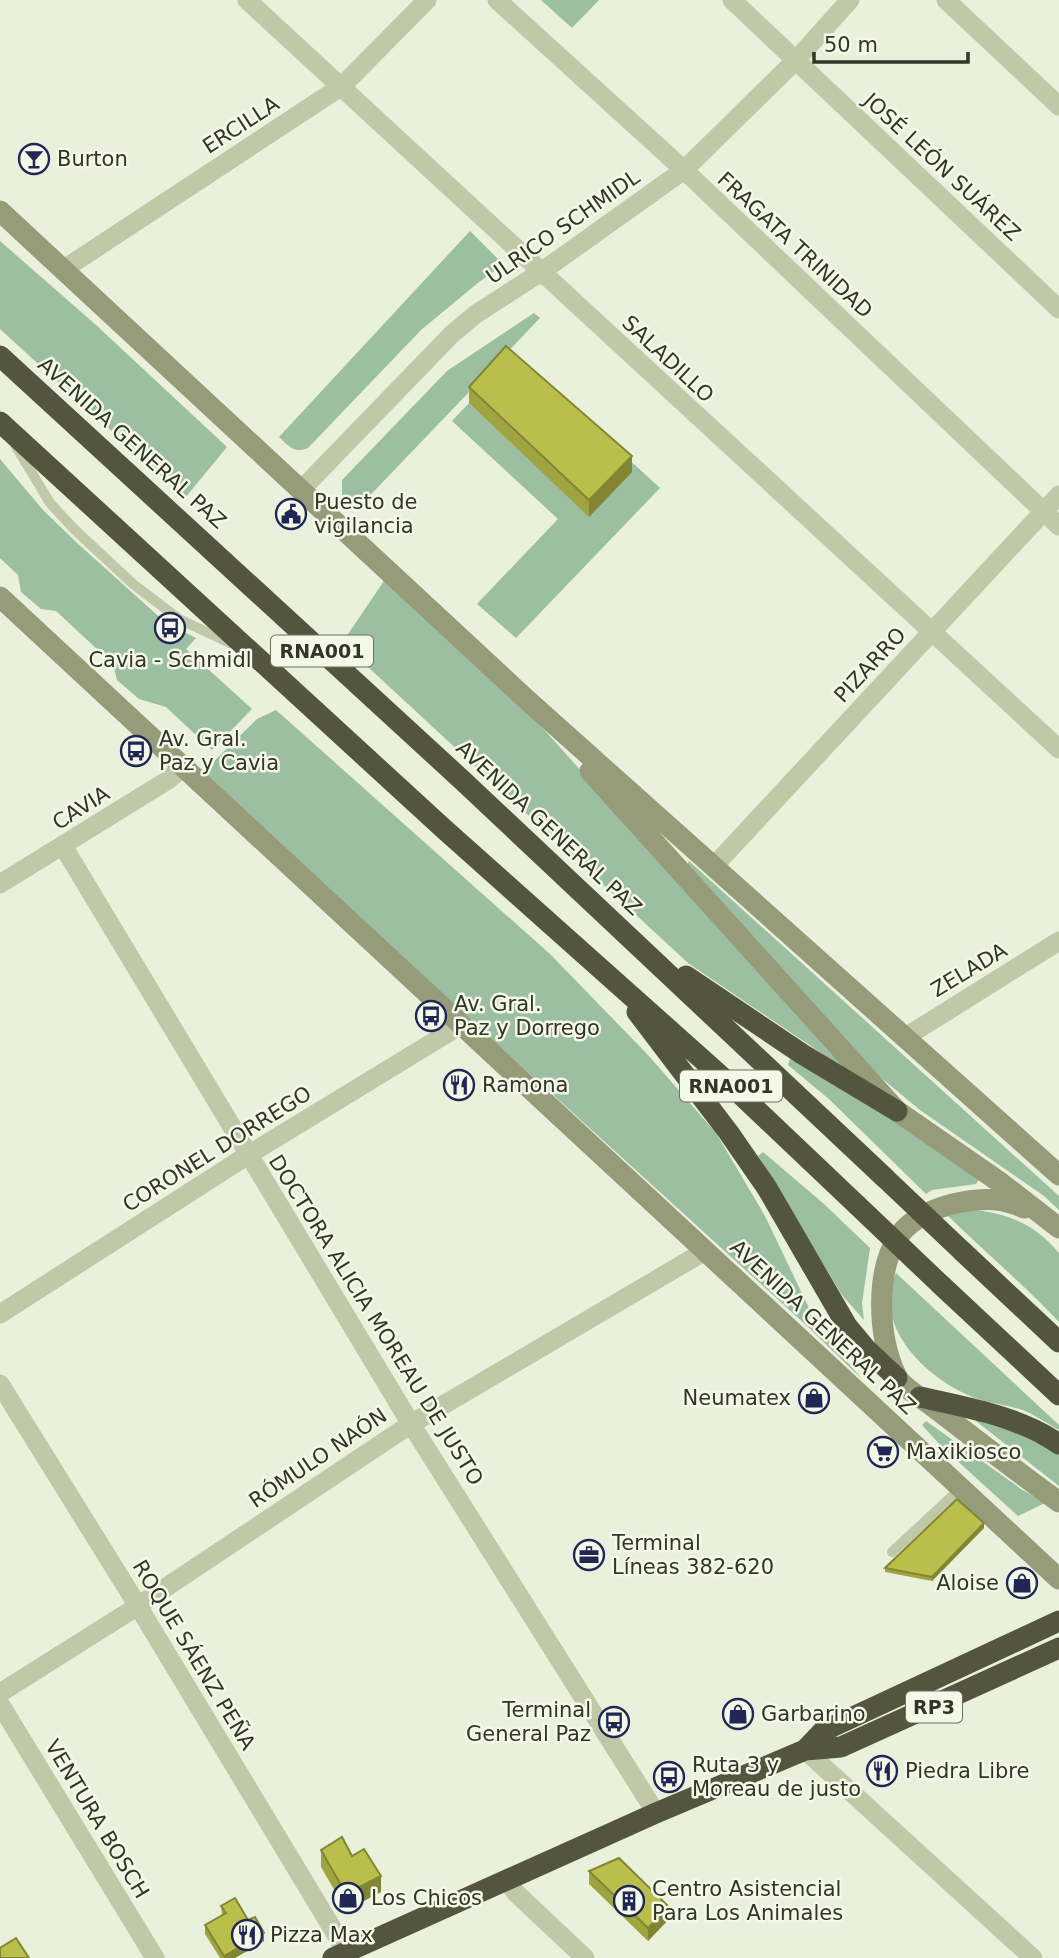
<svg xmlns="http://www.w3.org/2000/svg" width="1059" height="1958" font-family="'DejaVu Sans',sans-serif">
	<rect width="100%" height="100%" fill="#e9f0db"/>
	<path fill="#9cbea1" d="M541,0H599L572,28Z
		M470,231L500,261L499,268L479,282L421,330L308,448C294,454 289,446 279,437Z
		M0,241L96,325L227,447L185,498L0,329Z
		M534,313L540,318L356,510L342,496V480L447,371Z
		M514,354L660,488L516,638L477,604L558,519L452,421L469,403L589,516L632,472Z
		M0,459L43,510L76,542L166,623L196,638L186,649L252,709L212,750L166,707L139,699L117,680L113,664L56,611L41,609L21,592L18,575L0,558Z
		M386,578L522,705L855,1076L688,963L342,643Z
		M276,710L550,954L649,1056L716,1133L765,1216L819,1329L862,1379L807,1326L201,774L257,719Z
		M689,861L1059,1196V1210L1044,1196L920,1110L879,1076L687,865Z
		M790,1059L883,1114L980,1179L976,1184L932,1190L926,1194L830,1100L788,1065Z
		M763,1152L824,1204L870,1248L862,1303L864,1320L842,1295L758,1156Z
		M970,1209C1009,1214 1033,1223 1059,1253V1322C1023,1284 984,1251 947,1215Z
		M896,1273L1059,1425V1430C1048,1424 1037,1416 1025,1411C1007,1404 986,1404 968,1395C923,1375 872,1324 896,1273Z
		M967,1414L1005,1426L1059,1454V1486Z
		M926,1421L1021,1489L1045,1503L1018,1516L942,1447L922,1425Z"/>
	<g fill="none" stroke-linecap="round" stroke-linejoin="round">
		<path stroke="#c0c8a8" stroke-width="10" d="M15,445L50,503L74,529L133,584L179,619L232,644
			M892,1552L961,1488"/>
		<path stroke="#c0c8a8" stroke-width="19" d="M247,0L1059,749
			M497,0L684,170L1059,526
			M732,0L1059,309
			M946,0L1059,106
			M64,269L342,86L427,0
			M301,490L452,334L476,314L541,272L684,170L796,60L850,0
			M63,846L411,1424L656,1813
			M714,866L1059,495
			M0,884L168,780L183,767
			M904,1038L1059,941
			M0,1314L248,1155L461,1025
			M0,1384L138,1606L346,1951
			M0,1693L138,1606L411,1424L705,1251
			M0,1704L155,1958
			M805,1750L1033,1958
			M507,1881L516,1893L585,1958"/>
		<path stroke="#969b7a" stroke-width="21" d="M0,211L526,699L1059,1175
			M0,597L1059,1579
			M590,771L897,1111L1001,1183L1059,1228
			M1024,1208C1003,1198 984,1198 962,1202C940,1206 911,1217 898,1237C875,1273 878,1337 896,1375C901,1387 922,1398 932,1406C974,1438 1016,1471 1059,1502"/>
		<path stroke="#53553f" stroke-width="21" d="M0,356L462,780L885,1178
			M0,422L444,829L721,1076L857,1205
			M686,976L802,1054L897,1111
			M637,1012L729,1133L767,1188L847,1326L867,1350L897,1378
			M962,1251L1059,1342
			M940,1284L1059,1395
			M920,1397C968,1408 1018,1416 1059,1444
			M805,1750L823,1731L1059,1621
			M333,1958L656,1813L805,1750L841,1747L1059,1648"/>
		<path stroke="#53553f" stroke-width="21" d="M885,1178L962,1251
			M857,1205L940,1284"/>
	</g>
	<path fill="#a0a440" d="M469,387L632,472L589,517L469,403Z
		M984,1528L932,1581L885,1572V1568Z
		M321,1850L352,1856L381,1892L346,1910L321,1867Z
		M589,1871L669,1919L648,1941L589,1884Z
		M221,1906L248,1920L264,1941L235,1958H220L205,1934V1925L222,1915Z"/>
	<path fill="#828634" d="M632,456V472L589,517V500Z
		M984,1523V1528L932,1581V1577Z
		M381,1876V1892L346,1910V1894Z
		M669,1907V1919L648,1941V1928Z
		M264,1933V1941L235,1958H224V1956Z"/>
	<path fill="#babf4b" stroke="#828634" stroke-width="2" d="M506,346L632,456L589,500L469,387Z
		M957,1499L984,1523L932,1577L885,1568Z
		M342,1837L352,1856L364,1849L381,1876L346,1894L321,1850Z
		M619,1858L669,1907L648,1928L589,1871Z
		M235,1898L248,1920L255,1917L264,1933L224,1956L205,1925L226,1913L221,1906Z
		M16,1938L29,1958H0V1948Z"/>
	<defs>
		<g id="bar-ring" transform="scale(1.575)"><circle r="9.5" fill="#f3f8e7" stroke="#202754" stroke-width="1.5"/><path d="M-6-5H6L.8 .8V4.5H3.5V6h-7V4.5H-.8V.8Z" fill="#202754"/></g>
		<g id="civic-ring" transform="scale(1.575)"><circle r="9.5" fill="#f3f8e7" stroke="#202754" stroke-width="1.5"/><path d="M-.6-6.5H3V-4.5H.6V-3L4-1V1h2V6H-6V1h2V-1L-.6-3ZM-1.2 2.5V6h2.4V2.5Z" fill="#202754"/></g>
		<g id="bus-ring" transform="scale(1.575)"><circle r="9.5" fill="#f3f8e7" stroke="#202754" stroke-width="1.5"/><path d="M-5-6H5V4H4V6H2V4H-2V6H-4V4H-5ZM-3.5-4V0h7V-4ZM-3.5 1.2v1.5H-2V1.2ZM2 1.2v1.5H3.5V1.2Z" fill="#202754"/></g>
		<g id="restaurant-ring" transform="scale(1.575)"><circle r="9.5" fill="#f3f8e7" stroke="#202754" stroke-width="1.5"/><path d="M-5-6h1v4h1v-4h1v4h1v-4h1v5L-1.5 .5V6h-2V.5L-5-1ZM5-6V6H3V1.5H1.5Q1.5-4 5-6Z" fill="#202754"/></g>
		<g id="shop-ring" transform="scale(1.575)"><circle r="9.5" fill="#f3f8e7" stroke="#202754" stroke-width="1.5"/><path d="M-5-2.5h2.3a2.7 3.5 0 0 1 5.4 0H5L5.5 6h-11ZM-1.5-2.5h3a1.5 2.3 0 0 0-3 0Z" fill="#202754"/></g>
		<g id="supermarket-ring" transform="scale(1.575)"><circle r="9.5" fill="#f3f8e7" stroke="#202754" stroke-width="1.5"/><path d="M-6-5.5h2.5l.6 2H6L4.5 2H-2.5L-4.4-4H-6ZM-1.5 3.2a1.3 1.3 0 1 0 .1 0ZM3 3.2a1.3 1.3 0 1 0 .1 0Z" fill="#202754"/></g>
		<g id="office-ring" transform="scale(1.575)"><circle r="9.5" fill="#f3f8e7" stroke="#202754" stroke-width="1.5"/><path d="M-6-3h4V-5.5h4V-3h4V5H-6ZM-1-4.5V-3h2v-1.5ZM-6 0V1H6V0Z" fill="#202754"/></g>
		<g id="building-ring" transform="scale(1.575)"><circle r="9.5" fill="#f3f8e7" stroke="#202754" stroke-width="1.5"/><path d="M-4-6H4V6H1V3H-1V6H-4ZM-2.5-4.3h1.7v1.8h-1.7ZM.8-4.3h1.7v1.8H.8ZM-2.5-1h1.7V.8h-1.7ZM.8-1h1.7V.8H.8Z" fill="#202754"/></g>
	</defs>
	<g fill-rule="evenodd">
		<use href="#bar-ring" x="34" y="159"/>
		<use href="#civic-ring" x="291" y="514"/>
		<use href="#bus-ring" x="170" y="628"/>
		<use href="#bus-ring" x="136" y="751"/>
		<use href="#bus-ring" x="431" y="1016"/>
		<use href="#restaurant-ring" x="459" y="1085"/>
		<use href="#shop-ring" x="814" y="1398"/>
		<use href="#supermarket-ring" x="883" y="1452"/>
		<use href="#office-ring" x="589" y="1555"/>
		<use href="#shop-ring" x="1022" y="1583"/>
		<use href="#shop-ring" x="738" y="1714"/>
		<use href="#bus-ring" x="614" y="1722"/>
		<use href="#restaurant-ring" x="882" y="1771"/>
		<use href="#bus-ring" x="669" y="1777"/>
		<use href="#shop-ring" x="348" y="1898"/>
		<use href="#building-ring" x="629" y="1901"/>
		<use href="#restaurant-ring" x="247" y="1935"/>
	</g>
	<g text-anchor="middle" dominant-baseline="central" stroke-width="5" stroke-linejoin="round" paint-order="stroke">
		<g fill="#f3f8e7" stroke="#6d7061" stroke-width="2">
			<rect x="271" y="635.5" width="102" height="31" rx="5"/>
			<rect x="680" y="1070.5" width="102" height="31" rx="5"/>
			<rect x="906" y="1691.5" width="56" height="31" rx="5"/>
		</g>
		<g font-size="19" font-weight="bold" fill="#333528">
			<text x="322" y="651">RNA001</text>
			<text x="731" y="1086">RNA001</text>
			<text x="934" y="1707">RP3</text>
		</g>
		<g font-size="21" fill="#333528" stroke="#f3f8e7">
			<text transform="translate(241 125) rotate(-33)">ERCILLA</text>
			<text transform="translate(942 167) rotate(43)">JOSÉ LEÓN SUÁREZ</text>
			<text transform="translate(563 227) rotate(-35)">ULRICO SCHMIDL</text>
			<text transform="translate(795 245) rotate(43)">FRAGATA TRINIDAD</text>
			<text transform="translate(668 359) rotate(43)">SALADILLO</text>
			<text transform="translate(132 443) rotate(42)">AVENIDA GENERAL PAZ</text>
			<text transform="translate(870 665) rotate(-47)">PIZARRO</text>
			<text transform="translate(81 808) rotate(-32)">CAVIA</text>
			<text transform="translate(549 828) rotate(43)">AVENIDA GENERAL PAZ</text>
			<text transform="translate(969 970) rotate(-31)">ZELADA</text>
			<text transform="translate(217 1149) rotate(-32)">CORONEL DORREGO</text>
			<text transform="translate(376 1320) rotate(58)">DOCTORA ALICIA MOREAU DE JUSTO</text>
			<text transform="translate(823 1327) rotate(43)">AVENIDA GENERAL PAZ</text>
			<text transform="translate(318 1458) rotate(-34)">RÓMULO NAÓN</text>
			<text transform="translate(194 1655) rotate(59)">ROQUE SÁENZ PEÑA</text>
			<text transform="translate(97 1819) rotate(59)">VENTURA BOSCH</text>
		</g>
		<g font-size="21" fill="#333528" stroke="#f3f8e7" text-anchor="start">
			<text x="57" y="159">Burton</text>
			<text x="314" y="502">Puesto de<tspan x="314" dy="24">vigilancia</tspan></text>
			<text x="170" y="660" text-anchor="middle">Cavia - Schmidl</text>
			<text x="159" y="739">Av. Gral.<tspan x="159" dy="24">Paz y Cavia</tspan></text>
			<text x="454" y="1004">Av. Gral.<tspan x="454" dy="24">Paz y Dorrego</tspan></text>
			<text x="482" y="1085">Ramona</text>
			<text x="791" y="1398" text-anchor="end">Neumatex</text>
			<text x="906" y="1452">Maxikiosco</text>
			<text x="612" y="1543">Terminal<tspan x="612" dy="24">Líneas 382-620</tspan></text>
			<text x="999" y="1583" text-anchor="end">Aloise</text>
			<text x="591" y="1710" text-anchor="end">Terminal<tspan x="591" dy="24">General Paz</tspan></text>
			<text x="761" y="1714">Garbarino</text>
			<text x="692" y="1765">Ruta 3 y<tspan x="692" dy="24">Moreau de justo</tspan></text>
			<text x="905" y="1771">Piedra Libre</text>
			<text x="652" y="1889">Centro Asistencial<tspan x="652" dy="24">Para Los Animales</tspan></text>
			<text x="371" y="1898">Los Chicos</text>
			<text x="270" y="1935">Pizza Max</text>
		</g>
	</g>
	<path d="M814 52v10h154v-10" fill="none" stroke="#333528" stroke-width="3.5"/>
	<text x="824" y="52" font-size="21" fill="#333528" stroke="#f3f8e7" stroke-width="5" paint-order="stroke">50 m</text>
</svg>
